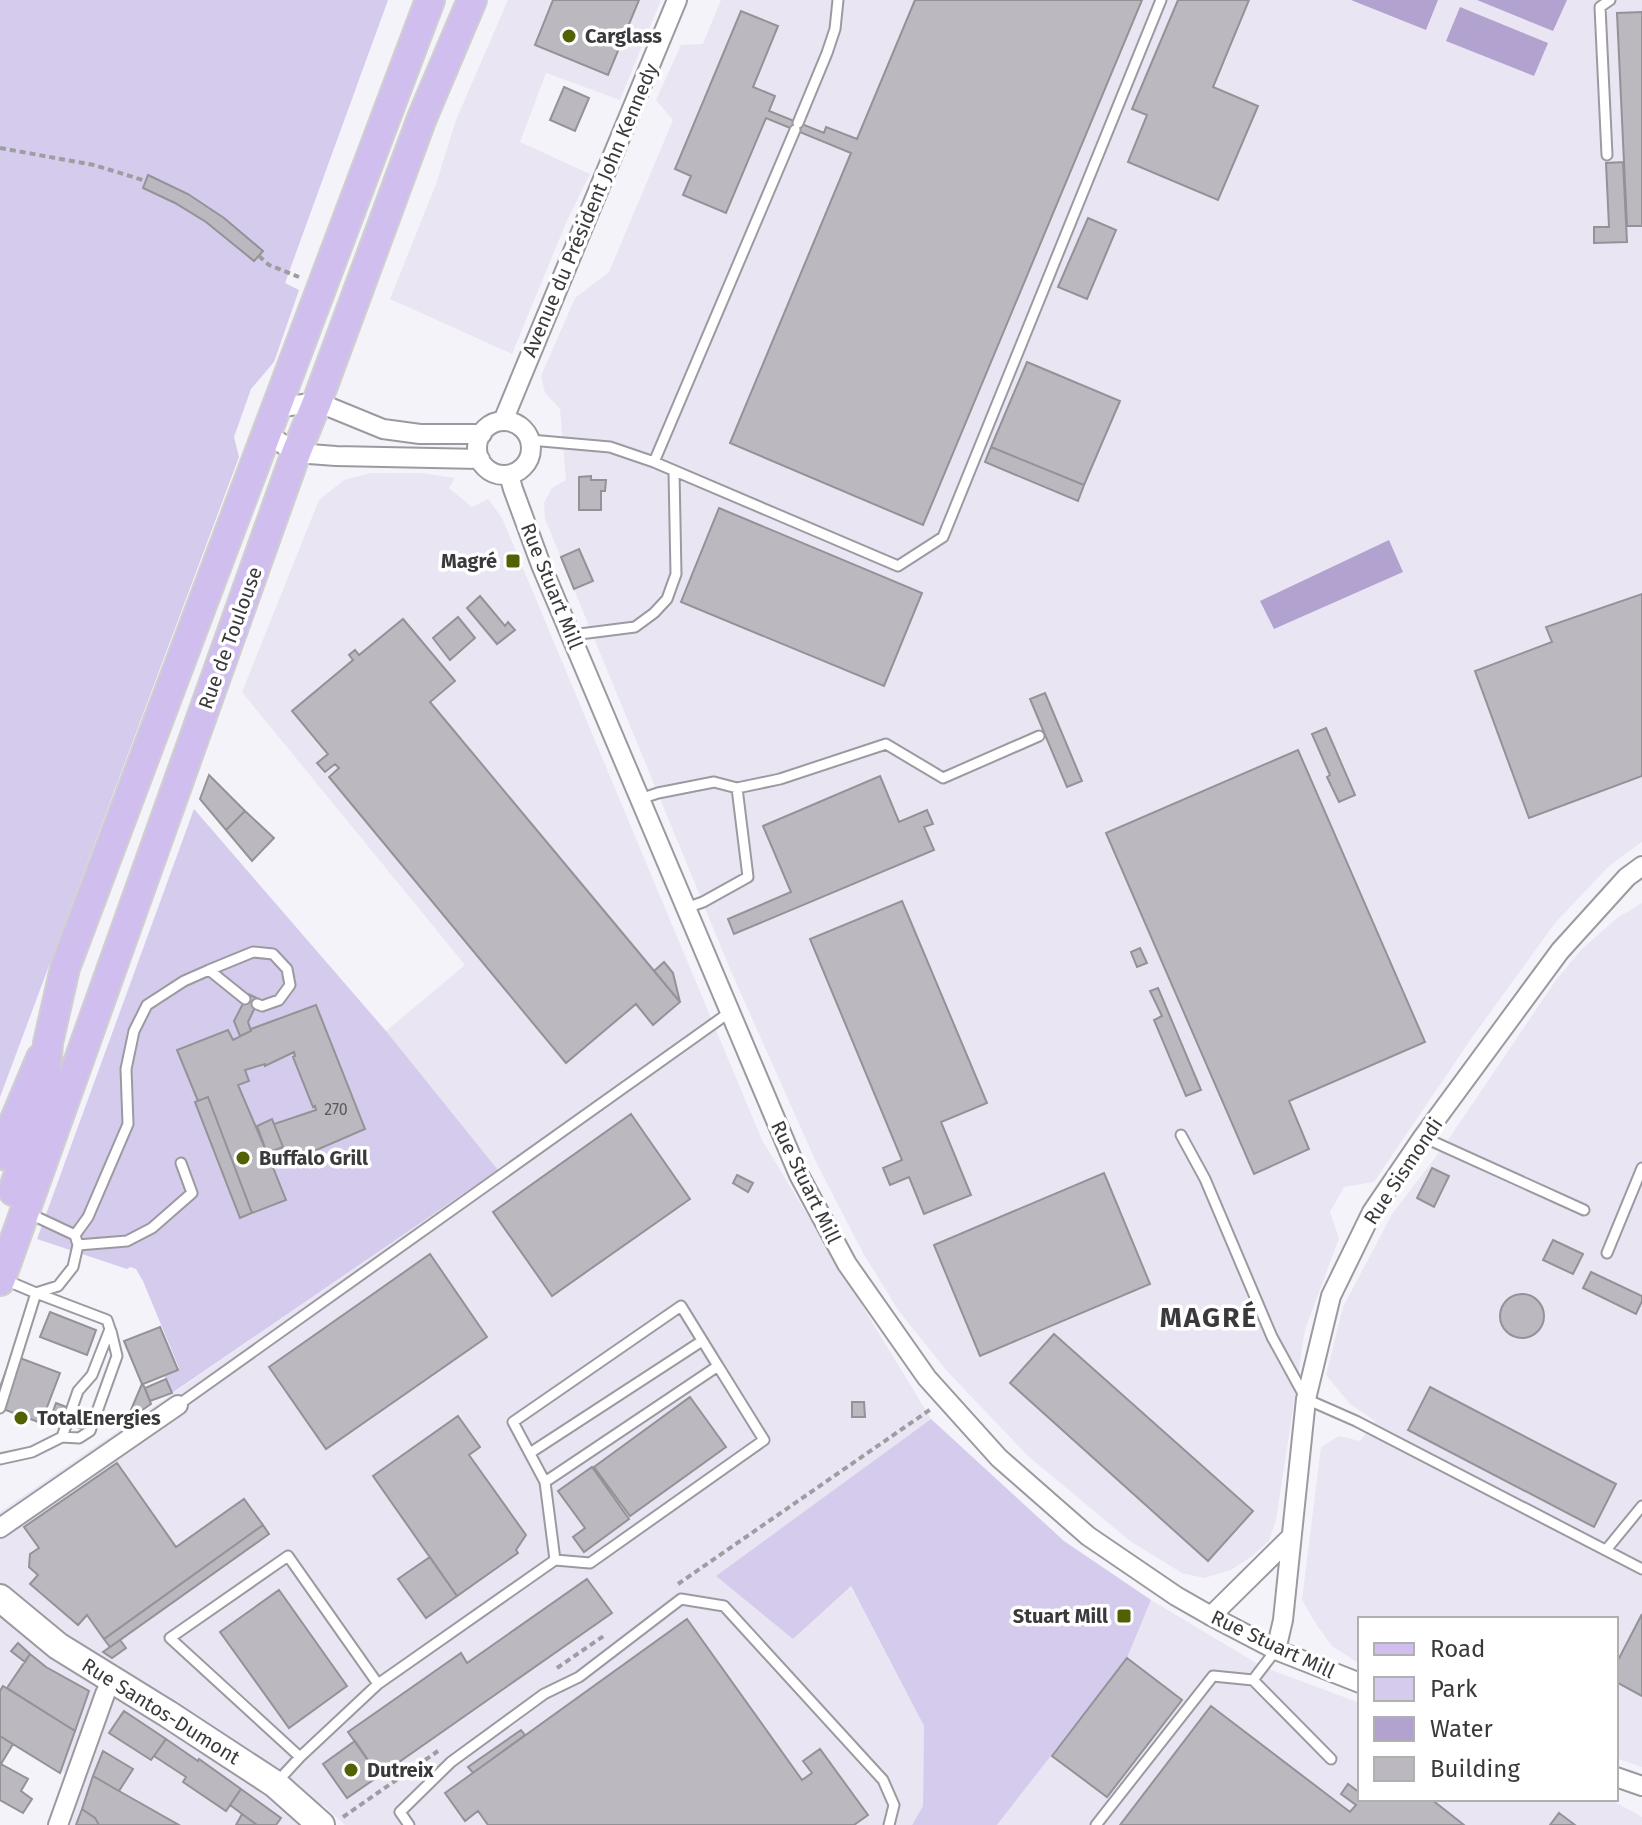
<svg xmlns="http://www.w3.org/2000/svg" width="1642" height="1825" font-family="'Fira Sans',sans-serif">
	<rect width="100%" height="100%" fill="#f4f3f9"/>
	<path fill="#eae5f3" d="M508,0H661L620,100L546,73L520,142L590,174L566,223L512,354L390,299L436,184L456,120Z
		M721,0H1642V842L1610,865L1555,923L1473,1036L1374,1182L1344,1187L1330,1212L1339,1238L1305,1330L1276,1520L1269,1541L1251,1557L1231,1570L1204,1578L1182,1573L1130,1541L1028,1456L946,1370L898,1310L863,1253L817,1164L730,969L545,519L544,503L552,488L566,480L560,409L545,393L541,376L575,298L609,272L673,120L656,100L681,45L703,44Z
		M370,473H420L455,478L449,488L460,497L472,507L488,499L502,518L762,1140L931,1419L716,1577L850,1585L924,1726L923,1806L912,1825H345L322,1804L307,1825H70L84,1784L0,1737V1512L498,1170L386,1031L465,965L242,692L319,500L344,480Z
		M1642,903V1767L1616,1758V1619H1360V1664L1332,1646L1316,1624L1302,1600L1321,1447L1339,1436L1360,1441L1375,1421L1350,1404L1326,1375L1343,1307L1392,1214L1444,1146L1556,980L1581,950L1617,918Z
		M1151,1600L1263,1667L1360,1703V1799H1610L1642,1817V1825H997L1127,1658Z"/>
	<path fill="#d5cbec" d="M0,0H388L285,283L299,290L274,362L251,389L234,437L239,457L0,1097Z
		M194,809L386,1031L498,1170L172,1393L164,1375L179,1368L143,1281L136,1269L130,1267L127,1269L37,1239Z
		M931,1419L1064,1541L1151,1600L1127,1658L997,1825H912L923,1806L924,1726L851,1586L793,1639L716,1576Z"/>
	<path fill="#b2a2d0" d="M1351,0H1438L1426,30Z
		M1477,0H1567L1553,31Z
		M1460,7L1548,43L1534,76L1446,41Z
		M1389,540L1403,572L1274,629L1260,601Z"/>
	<path fill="#bbb9bf" stroke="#939297" stroke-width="2" d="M553,0H639L608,75L535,45Z
		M915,0H1142L923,525L730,443L851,153L766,118L726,213L683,195L691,176L675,169L741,11L778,26L753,87L775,96L769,111L824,133L826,127L857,139Z
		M1178,0H1249L1213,87L1258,106L1218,200L1128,162L1147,115L1132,109Z
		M1642,12V226H1627L1617,13Z
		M564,87L589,98L575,131L550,120Z
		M1623,162L1627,242L1594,243V227H1609L1606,163Z
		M148,175L188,194L224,218L263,251L254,261L206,222L175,203L143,188Z
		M1088,218L1116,230L1087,299L1058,287Z
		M1027,362L1120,401L1084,485L991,447Z
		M991,447L1084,485L1078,501L985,462Z
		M591,476V480H606L605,491H601V510H579V477Z
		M719,508L922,593L884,686L681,602Z
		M579,549L593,581L574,589L561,557Z
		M1642,594V776L1529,818L1475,671L1552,642L1546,627Z
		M480,596L505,626L508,622L515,630L497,644L467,608Z
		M458,617L475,638L450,660L433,638Z
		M403,619L455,681L430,702L680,1002L653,1025L636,1004L566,1063L329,777L339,768L335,764L325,772L317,763L328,754L292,711L353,660L349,655L355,650L359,655Z
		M1045,693L1082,781L1067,787L1030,699Z
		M1326,728L1355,795L1339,802L1327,777L1330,775L1312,734Z
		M1298,750L1425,1042L1289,1101L1309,1149L1254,1174L1106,833Z
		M209,775L245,811L226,830L200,799Z
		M880,776L899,822L927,810L933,824L924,827L934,850L734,934L728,919L791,892L763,826Z
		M245,811L274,838L252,861L226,830Z
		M902,901L987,1103L941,1122L971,1195L924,1214L909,1177L890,1185L883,1168L902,1160L810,939Z
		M1140,948L1147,963L1137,967L1131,952Z
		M664,962L673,973L680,1002L654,971Z
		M1158,988L1201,1090L1186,1096L1154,1020L1162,1016L1150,991Z
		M248,994L259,999L248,1022L251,1031L240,1036L234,1021Z
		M316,1005L365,1129L289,1162L274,1124L316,1110L315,1106L313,1107L293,1057L295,1056L294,1052L265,1066V1064L245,1070L249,1081L238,1085L267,1153L271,1152L276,1164L272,1165L286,1200L252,1213L208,1097L198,1101L177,1050L228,1030L233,1040L251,1031V1029Z
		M208,1097L252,1213L240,1218L195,1102Z
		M631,1114L690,1199L552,1296L493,1212Z
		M272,1119L283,1147L267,1153L257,1126Z
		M1432,1168L1449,1176L1434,1207L1417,1198Z
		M1104,1173L1150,1284L980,1356L934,1245Z
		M737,1175L753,1183L748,1192L733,1183Z
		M1553,1240L1583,1254L1573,1274L1543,1260Z
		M430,1254L487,1337L326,1449L269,1367Z
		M1591,1272L1642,1296V1301L1636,1314L1583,1288Z
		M1500 1316a22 22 0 1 1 44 0a22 22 0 1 1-44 0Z
		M50,1312L96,1330L87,1355L40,1337Z
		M160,1327L178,1370L143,1384L151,1404L128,1420L127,1419L142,1384L124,1341Z
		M1054,1334L1253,1511L1208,1561L1010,1383Z
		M12,1355L60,1373L41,1423L0,1408V1387Z
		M166,1379L172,1393L150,1401L145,1388Z
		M1430,1387L1616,1484L1594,1527L1408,1430Z
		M690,1397L726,1447L630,1516L594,1467Z
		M852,1402H864L865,1417H852Z
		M56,1403L87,1415L82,1429L51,1417Z
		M458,1416L480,1447L469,1455L526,1535L516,1550L518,1553L457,1596L373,1476Z
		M117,1463L176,1547L244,1499L263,1525L104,1639L87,1615L78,1625L30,1584L38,1575L29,1567L30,1554L39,1548L24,1527Z
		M592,1467L629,1519L584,1552L573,1537L585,1528L558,1491Z
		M263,1525L269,1534L110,1647L104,1639Z
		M430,1557L457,1596L426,1618L398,1579Z
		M587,1579L612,1613L379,1776L348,1732L461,1653L467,1663Z
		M279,1590L347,1686L289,1728L220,1632Z
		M1642,1614V1696L1616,1682V1664Z
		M687,1619L802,1780L812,1773L803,1761L820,1749L868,1815L854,1825H488L478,1811L465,1821L445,1793Z
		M120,1640L126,1648L112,1658L103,1652Z
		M18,1643L30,1654L25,1662L11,1651Z
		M30,1654L46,1667L89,1691L75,1731L7,1688Z
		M1127,1658L1182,1700L1107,1797L1052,1756Z
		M3,1686L75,1731L60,1773L0,1736V1691Z
		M1211,1706L1350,1812L1356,1805L1341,1794L1348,1784L1360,1793V1799H1431L1464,1825H1120Z
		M124,1711L166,1739L151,1760L109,1733Z
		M521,1730L525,1735L473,1773L468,1767Z
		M0,1736L13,1744L1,1764L28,1779L21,1791L32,1799L23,1813L0,1800Z
		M166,1739L198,1761L199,1759L241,1789L226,1811L183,1782L186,1777L154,1756Z
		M355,1741L379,1776L347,1798L323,1764Z
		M103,1751L133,1769L119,1791L93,1776Z
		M93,1776L119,1791L179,1825H99L95,1818L82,1809Z
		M241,1789L281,1818L276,1825H257L230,1805Z
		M82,1809L95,1818L99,1825H76Z
		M1559,1813L1575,1825H1550Z
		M242,1814L257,1825H236Z"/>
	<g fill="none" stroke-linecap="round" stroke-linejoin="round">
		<g stroke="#9c9aa0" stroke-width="13">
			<path id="lane" d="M798,123L827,53L835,29L838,0
				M1607,155L1600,7L1610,0
				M530,440L610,447L654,462L898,566L943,537L1161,0
				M654,462L795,130
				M572,635L635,627L654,613L667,599L676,574L674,471
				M640,799L658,793L714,782L737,788
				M686,908L703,902L748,877L737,788L780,779L886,744L943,778L1039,736
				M245,999L209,970L253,952L273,954L287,969L290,985L279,1000L262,1006L257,1004
				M1181,1135L1205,1179L1272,1337L1306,1399L1356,1421L1642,1569
				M1423,1137L1584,1210
				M28,1213L75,1235L78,1245L73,1267L58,1286L36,1293
				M75,1235L88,1217L128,1124L126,1069L134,1031L147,1005L184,981L209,970
				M78,1245L127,1241L152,1228L192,1193L181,1163
				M1607,1253L1642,1168
				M178,1405L730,1012
				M0,1408L36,1293L3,1279
				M62,1437L79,1438L90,1431L117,1356L111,1331
				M530,1453L702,1341
				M0,1459L32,1452L62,1437L78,1391L92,1375L110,1329L107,1320L36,1293
				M1606,1550L1642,1506
				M555,1560L590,1563L764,1440L718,1366
				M1253,1680L1276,1650
				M300,1757L170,1638L288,1556L378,1684
				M277,1782L300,1757L378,1684L555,1560L545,1482L513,1422L681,1306L718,1366L545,1482
				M409,1825L400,1812L451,1762L544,1694L579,1677L681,1599L724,1606L883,1780L894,1805L889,1825
				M1096,1825L1213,1676L1253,1680L1331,1759"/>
		</g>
		<g stroke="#9c9aa0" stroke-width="22">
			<path id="street" d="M276,408L317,402L383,429L420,434H482
				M503,421L677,0
				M477 448a27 27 0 1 1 54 0a27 27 0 1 1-54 0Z
				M266,433L296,453L336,456L480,459
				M509,475L513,489L541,565L799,1175L847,1264L927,1378L999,1458L1088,1536L1176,1596L1211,1616L1276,1650L1360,1683
				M0,1528L178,1405
				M1211,1616L1291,1537
				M1276,1650L1283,1620L1306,1399L1331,1296L1372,1212L1423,1137L1560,951L1627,877L1642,866
				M1616,1777L1642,1786
				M58,1825L105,1694L112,1679"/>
		</g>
		<g stroke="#9c9aa0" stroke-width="30">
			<path id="secondary" d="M0,1598L58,1646L168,1714L275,1784L321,1825"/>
		</g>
		<g stroke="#d0cfd0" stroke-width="32">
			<path id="primary" d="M0,1155L41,1058
				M13,1191L44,1098L48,1043L65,968L430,0
				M0,1281L296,453L317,402L422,118L472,0"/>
		</g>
		<path stroke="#9e9da1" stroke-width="4" stroke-dasharray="6 4" stroke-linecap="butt" d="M0,148L94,165L146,181
			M259,256L269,265L299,277
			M678,1584L931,1409
			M557,1668L605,1635
			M343,1817L438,1751"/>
		<use href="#lane" stroke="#fff" stroke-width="9"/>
		<use href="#street" stroke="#fff" stroke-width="18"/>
		<use href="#secondary" stroke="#fff" stroke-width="26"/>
		<use href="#primary" stroke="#d0bfee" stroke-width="28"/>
	</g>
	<g fill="#516104" stroke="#fff" stroke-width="3">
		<circle cx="569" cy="36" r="8"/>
		<rect x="505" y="553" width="16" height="16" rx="4"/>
		<circle cx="243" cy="1158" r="8"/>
		<circle cx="21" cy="1418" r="8"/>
		<rect x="1116" y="1608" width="16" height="16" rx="4"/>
		<circle cx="351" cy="1770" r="8"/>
	</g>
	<g text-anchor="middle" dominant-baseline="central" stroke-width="7" stroke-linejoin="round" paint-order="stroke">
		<g font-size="16" fill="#5a595d">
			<text x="336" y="1109">270</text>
		</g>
		<g font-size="20" font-weight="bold" fill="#3a393c" stroke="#fff" text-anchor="start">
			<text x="585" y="36">Carglass</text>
			<text x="497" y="561" text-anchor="end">Magré</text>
			<text x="259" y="1158">Buffalo Grill</text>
			<text x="37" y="1418">TotalEnergies</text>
			<text x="1108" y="1616" text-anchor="end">Stuart Mill</text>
			<text x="367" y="1770">Dutreix</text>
		</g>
		<g font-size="20" fill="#3a393c" stroke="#fff">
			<text transform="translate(590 210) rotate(-67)">Avenue du Président John Kennedy</text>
			<text transform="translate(552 586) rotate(68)">Rue Stuart Mill</text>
			<text transform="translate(230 638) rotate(-70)">Rue de Toulouse</text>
			<text transform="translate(1403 1171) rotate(-56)">Rue Sismondi</text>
			<text transform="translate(806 1182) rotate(64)">Rue Stuart Mill</text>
			<text transform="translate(1273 1644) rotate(25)">Rue Stuart Mill</text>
			<text transform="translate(161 1711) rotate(32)">Rue Santos-Dumont</text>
		</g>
		<g font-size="28" font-weight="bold" letter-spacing="2" fill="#3a393c" stroke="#fff">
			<text x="1209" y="1317">MAGRÉ</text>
		</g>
	</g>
	<rect x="1358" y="1617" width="260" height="184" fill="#ffffff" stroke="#b0b0b1" stroke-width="2"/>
	<rect x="1374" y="1643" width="40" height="12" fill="#d0bfee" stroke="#b0b0b1" stroke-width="2"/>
	<text x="1430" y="1657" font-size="24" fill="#3a393c">Road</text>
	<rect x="1374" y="1677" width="40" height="24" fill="#d5cbec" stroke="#b0b0b1" stroke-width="2"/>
	<text x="1430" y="1697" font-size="24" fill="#3a393c">Park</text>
	<rect x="1374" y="1717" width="40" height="24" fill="#b2a2d0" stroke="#b0b0b1" stroke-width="2"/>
	<text x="1430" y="1737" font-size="24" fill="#3a393c">Water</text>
	<rect x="1374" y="1757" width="40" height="24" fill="#bbb9bf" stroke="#b0b0b1" stroke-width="2"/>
	<text x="1430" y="1777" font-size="24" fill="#3a393c">Building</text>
</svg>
